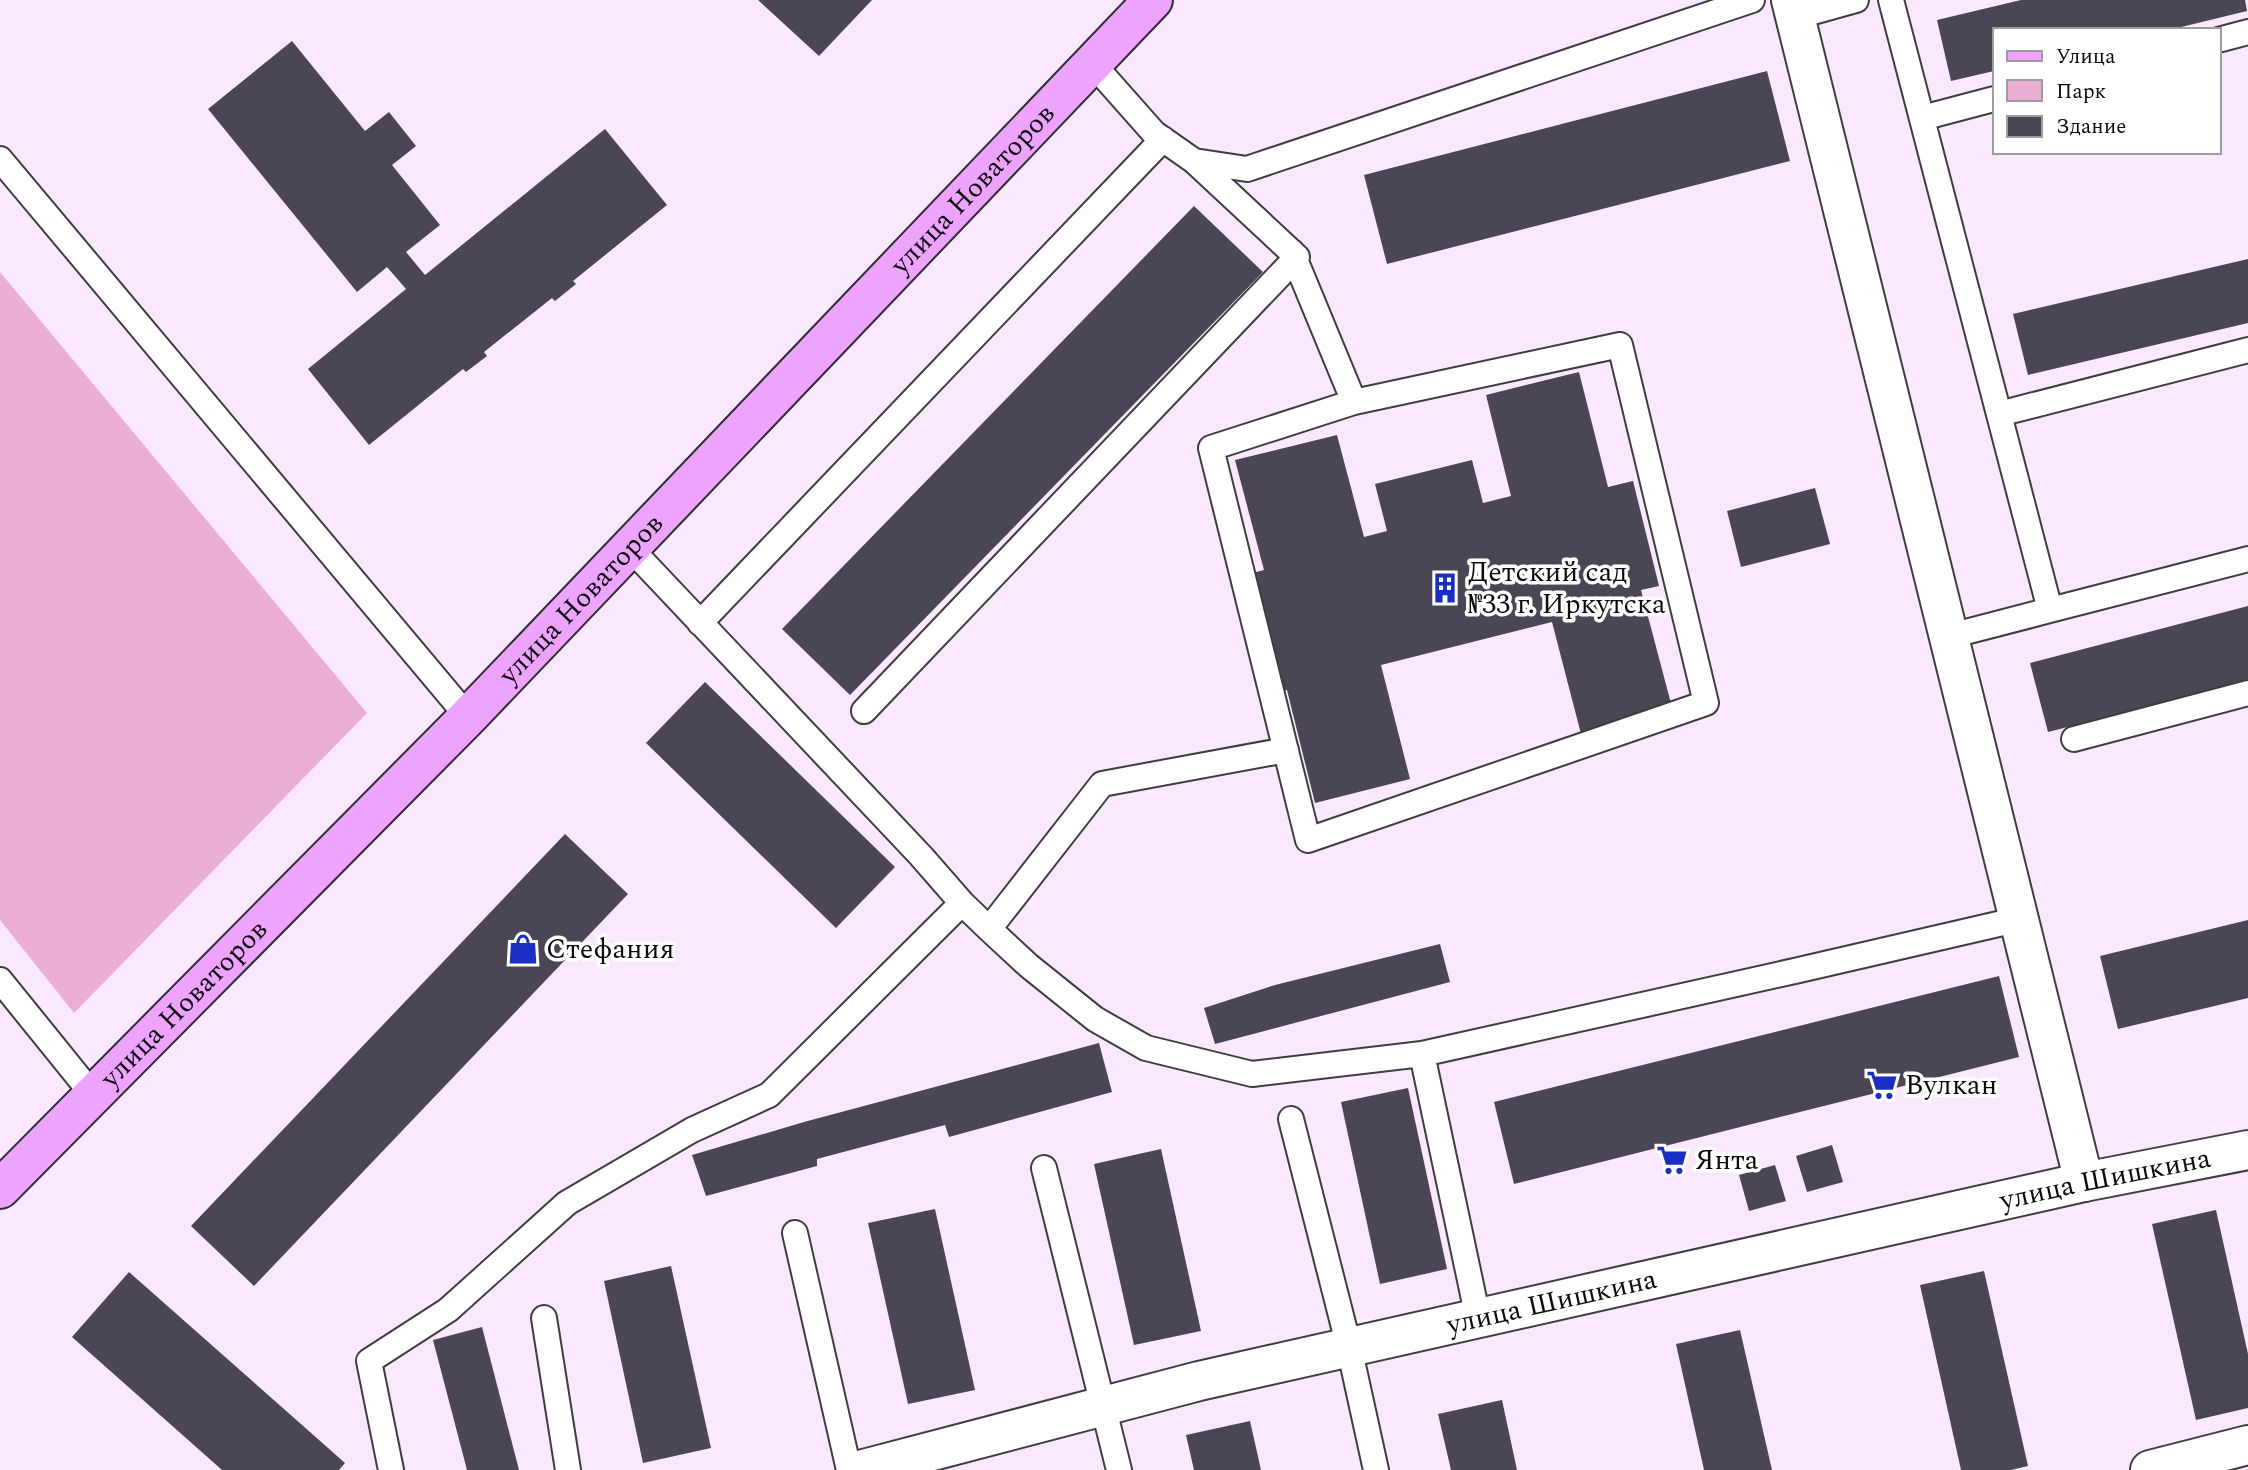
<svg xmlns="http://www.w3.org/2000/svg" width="2248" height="1470" font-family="Spectral,serif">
	<rect width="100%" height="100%" fill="#f9e8ff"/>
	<path fill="#ecafd4" d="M0,272L367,713L74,1013L0,920Z"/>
	<path fill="#4a4654" d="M758,0H872L819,56Z
		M2021,0H2245L2247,11L2169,30H1994V71L1951,81L1937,20Z
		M292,41L365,131L389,112L416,146L392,165L440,225L406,252L425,275L605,129L667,205L573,281L576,284L555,301L552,298L484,352L487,356L466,372L463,369L369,445L308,369L406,289L387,267L357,292L208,109Z
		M1767,71L1790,161L1387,264L1364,175Z
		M1194,206L1263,272L850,695L782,629Z
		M2248,259V323L2028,375L2013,314Z
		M1579,372L1608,487L1633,481L1659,586L1641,590L1673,711L1581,734L1552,622L1381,665L1410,779L1315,803L1287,690L1267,695L1237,577L1264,570L1235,460L1337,435L1364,537L1387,531L1375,484L1472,460L1483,503L1511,496L1486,395Z
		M1815,488L1830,544L1741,567L1727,511Z
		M2248,606V681L2048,732L2030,663Z
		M705,682L895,867L836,928L646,743Z
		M565,834L628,894L254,1286L191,1226Z
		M2248,920V998L2118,1029L2100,956Z
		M1440,944L1450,982L1215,1044L1204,1008L1275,985Z
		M1999,976L2019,1057L1514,1184L1494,1102Z
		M1099,1043L1112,1092L949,1137L945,1125L817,1159V1166L706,1196L692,1155L804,1122Z
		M1408,1088L1447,1269L1380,1284L1341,1102Z
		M1832,1145L1843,1182L1807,1192L1796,1156Z
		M1161,1149L1201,1331L1134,1345L1094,1164Z
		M1775,1165L1786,1201L1749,1211L1739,1175Z
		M935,1209L975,1390L908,1404L868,1223Z
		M2216,1210L2248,1354V1408L2196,1420L2152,1224Z
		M671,1266L711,1448L643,1463L604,1281Z
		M1984,1271L2028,1466L2011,1470H1961L1920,1285Z
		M129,1272L345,1463L339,1470H222L72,1337Z
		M482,1327L519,1470H467L433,1340Z
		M1740,1330L1772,1470H1704L1676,1344Z
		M1502,1400L1517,1470H1451L1438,1414Z
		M1250,1421L1261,1470H1194L1186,1435Z"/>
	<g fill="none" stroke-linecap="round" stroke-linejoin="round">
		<g stroke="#3e3e3e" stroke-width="28">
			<path id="lane" d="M1891,0L2050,610L1950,636
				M1795,17L1856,0
				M2218,40L2248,32
				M1092,63L1154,133L1194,161L1247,169L1752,0
				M1922,118L1994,99
				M0,159L468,717
				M1292,252L1354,402L1620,345L1706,703L1308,840L1211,448L1354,402
				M1999,414L2248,350
				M630,548L921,856L962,903L989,929L1029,966L1095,1019L1146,1048L1252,1074L1422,1054L1799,970L2020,919
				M2050,610L2248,559
				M700,623L1163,139
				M864,711L1297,257L1194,161
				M2074,739L2248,693
				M989,929L1102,784L1286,750
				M0,980L93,1095
				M1422,1054L1478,1318
				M1291,1119L1349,1347L1376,1470
				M1044,1168L1119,1470
				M795,1233L849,1470
				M544,1318L568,1470
				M391,1470L369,1361L448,1310L567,1203L692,1130L769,1095L962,903"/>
		</g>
		<g stroke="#3e3e3e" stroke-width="42">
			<g id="street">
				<path d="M1791,0L2084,1182"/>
				<path id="s1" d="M860,1470L1199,1381L2084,1182L2248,1150"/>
				<path d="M2150,1470L2248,1445"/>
			</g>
		</g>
		<g stroke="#2d2d2d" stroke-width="42">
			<g id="secondary">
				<path id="s2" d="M0,1189L468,717L1153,0"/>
			</g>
		</g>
		<use href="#lane" stroke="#fff" stroke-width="24"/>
		<use href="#street" stroke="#fff" stroke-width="38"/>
		<use href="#secondary" stroke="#eda3ff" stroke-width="38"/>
	</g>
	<defs>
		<g id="building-bare" transform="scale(2.415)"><path d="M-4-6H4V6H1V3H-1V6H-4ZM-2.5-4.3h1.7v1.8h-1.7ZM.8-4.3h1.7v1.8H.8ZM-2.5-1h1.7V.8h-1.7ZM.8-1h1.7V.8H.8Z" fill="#192fc4" stroke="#fff" stroke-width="2.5" paint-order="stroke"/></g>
		<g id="shop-bare" transform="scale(2.415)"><path d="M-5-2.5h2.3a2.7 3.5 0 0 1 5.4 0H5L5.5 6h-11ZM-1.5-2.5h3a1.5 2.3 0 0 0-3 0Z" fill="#192fc4" stroke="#fff" stroke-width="2.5" paint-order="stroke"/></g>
		<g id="supermarket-bare" transform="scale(2.415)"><path d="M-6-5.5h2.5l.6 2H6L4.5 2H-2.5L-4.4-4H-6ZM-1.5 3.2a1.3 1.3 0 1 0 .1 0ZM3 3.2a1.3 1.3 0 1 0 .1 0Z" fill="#192fc4" stroke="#fff" stroke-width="2.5" paint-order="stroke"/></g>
	</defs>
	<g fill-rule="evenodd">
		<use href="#building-bare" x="1445" y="588"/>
		<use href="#shop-bare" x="523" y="949"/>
		<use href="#supermarket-bare" x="1882" y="1085"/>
		<use href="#supermarket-bare" x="1672" y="1160"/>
	</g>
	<g text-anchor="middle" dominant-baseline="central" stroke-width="7" stroke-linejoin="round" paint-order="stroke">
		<g font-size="28" fill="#0b0b0b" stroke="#fff">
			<text stroke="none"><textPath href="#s2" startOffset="1395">улица Новаторов</textPath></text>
			<text stroke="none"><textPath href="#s2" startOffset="828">улица Новаторов</textPath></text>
			<text stroke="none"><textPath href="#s2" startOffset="261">улица Новаторов</textPath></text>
			<text stroke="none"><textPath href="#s1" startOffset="1279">улица Шишкина</textPath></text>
			<text stroke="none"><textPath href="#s1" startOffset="712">улица Шишкина</textPath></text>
		</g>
		<g font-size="28" fill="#0b0b0b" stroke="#fff" text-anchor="start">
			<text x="1468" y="572">Детский сад<tspan x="1468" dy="32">№33 г. Иркутска</tspan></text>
			<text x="546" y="949">Стефания</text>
			<text x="1905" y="1085">Вулкан</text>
			<text x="1695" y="1160">Янта</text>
		</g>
	</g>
	<rect x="1993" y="28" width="228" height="126" fill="#ffffff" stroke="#9d9d9d" stroke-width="2"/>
	<rect x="2007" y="51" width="35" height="10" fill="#eda3ff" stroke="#9d9d9d" stroke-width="2"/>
	<text x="2056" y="63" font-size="21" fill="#0b0b0b">Улица</text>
	<rect x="2007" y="80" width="35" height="21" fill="#ecafd4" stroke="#9d9d9d" stroke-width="2"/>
	<text x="2056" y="98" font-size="21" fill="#0b0b0b">Парк</text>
	<rect x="2007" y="116" width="35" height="21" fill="#4a4654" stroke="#9d9d9d" stroke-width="2"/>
	<text x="2056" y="133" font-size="21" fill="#0b0b0b">Здание</text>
</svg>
